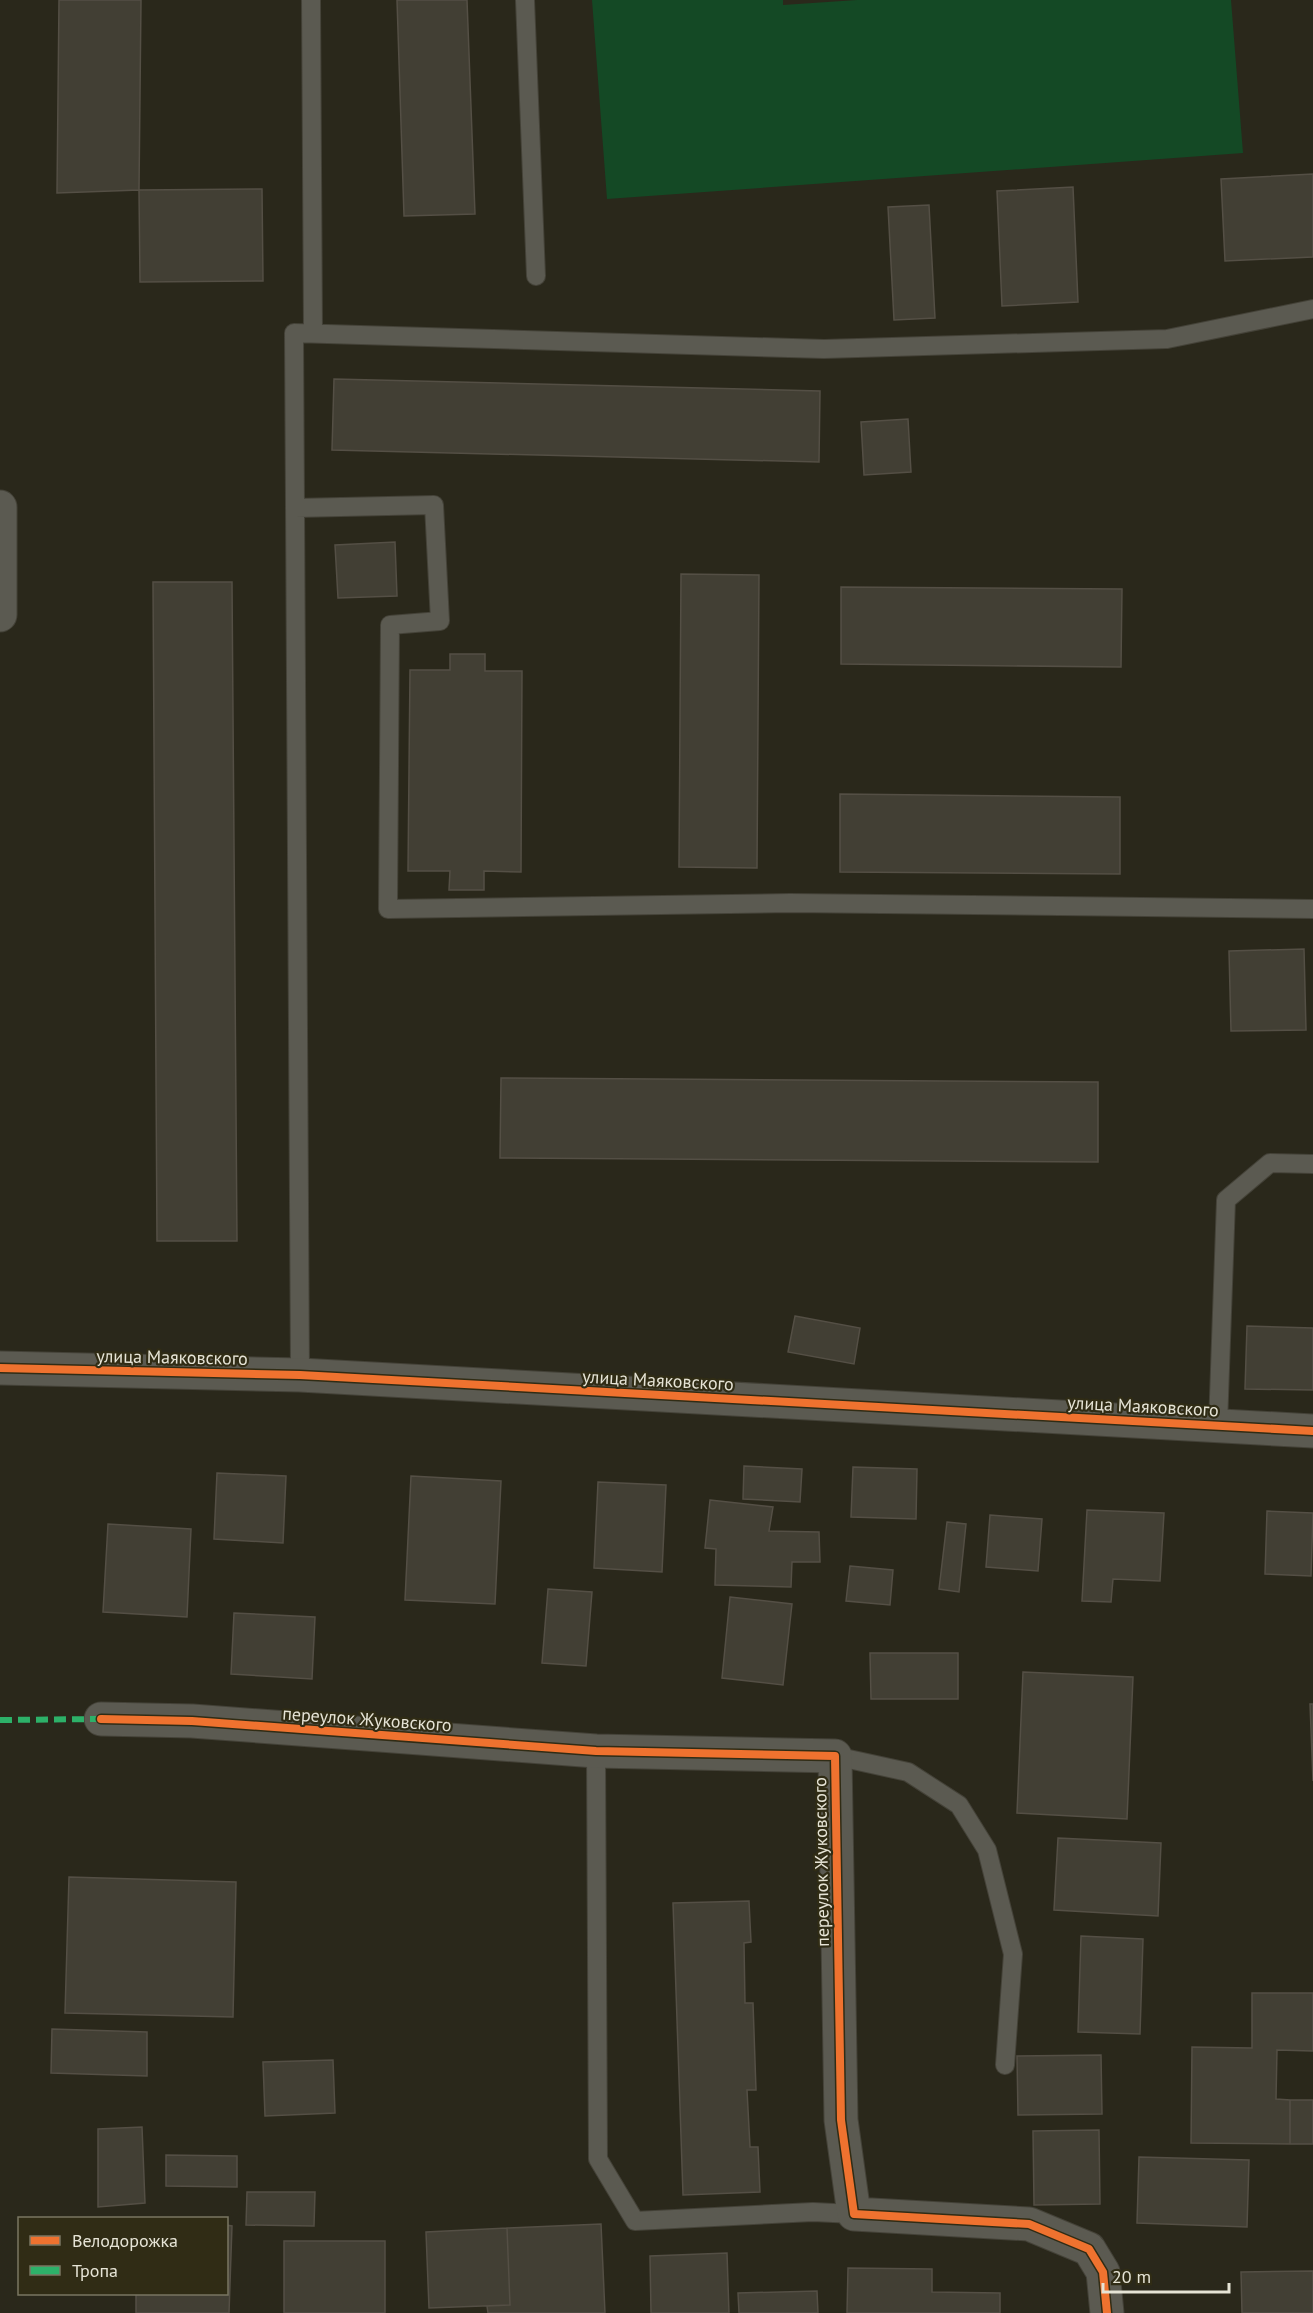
<svg xmlns="http://www.w3.org/2000/svg" width="1313" height="2313" font-family="'PT Sans',sans-serif">
	<rect width="100%" height="100%" fill="#2a281b"/>
	<path fill="#144925" d="M592,0H783V5L857,0H1231L1243,153L607,199Z"/>
	<path fill="#423f34" stroke="#544f45" stroke-width="1.5" d="M59,0H141L139,190L57,193Z
		M397,0H467L475,214L404,216Z
		M1313,174V257L1225,261L1221,179Z
		M1073,187L1078,302L1002,306L997,191Z
		M262,189L263,281L140,282L139,190Z
		M929,205L935,318L894,320L888,207Z
		M334,379L820,391L819,462L332,450Z
		M908,419L911,472L864,475L861,422Z
		M395,542L397,596L338,598L335,545Z
		M681,574L759,575L757,868L679,867Z
		M153,582H232L237,1241H157Z
		M841,587L1122,589L1121,667L841,664Z
		M450,654H485V671H522L521,872L484,871V890H449L450,871H408L410,670H450Z
		M840,794L1120,797V874L840,872Z
		M1304,949L1306,1030L1231,1031L1229,951Z
		M501,1078L1098,1082V1162L500,1158Z
		M795,1316L860,1328L854,1364L788,1352Z
		M1247,1326L1313,1328V1390L1245,1389Z
		M744,1466L802,1469L800,1502L743,1499Z
		M853,1467L917,1469L916,1519L851,1517Z
		M217,1473L286,1476L283,1543L214,1539Z
		M411,1476L501,1481L495,1604L405,1600Z
		M598,1482L666,1485L662,1572L594,1568Z
		M710,1500L773,1507L769,1531L819,1532L820,1562H792L791,1587L715,1585L716,1549L705,1548Z
		M1087,1510L1164,1513L1160,1581L1113,1579L1111,1602L1082,1601Z
		M1267,1511L1313,1513L1311,1576L1265,1574Z
		M990,1515L1042,1519L1038,1571L986,1567Z
		M947,1522L966,1524L959,1592L939,1589Z
		M108,1524L191,1529L187,1617L103,1612Z
		M850,1566L893,1570L890,1605L846,1601Z
		M548,1589L592,1592L586,1666L542,1663Z
		M730,1597L792,1604L783,1685L722,1678Z
		M234,1613L315,1617L312,1679L231,1674Z
		M870,1653H958V1699H871Z
		M1023,1672L1133,1677L1127,1819L1017,1813Z
		M1310,1704H1313V1781Z
		M1058,1838L1161,1843L1158,1916L1054,1910Z
		M69,1877L236,1882L233,2017L65,2013Z
		M749,1901L751,1942L744,1943L745,2003H753L756,2090H747L750,2147H758L760,2192L683,2195L673,1903Z
		M1081,1936L1143,1939L1140,2034L1078,2032Z
		M1252,1993H1313V2051L1277,2050L1276,2099L1290,2100V2144L1191,2143L1192,2047L1252,2048Z
		M52,2029L147,2032V2076L51,2073Z
		M1101,2055L1102,2114L1018,2115L1017,2056Z
		M333,2060L335,2113L265,2116L263,2062Z
		M1290,2100H1313V2144H1290Z
		M142,2127L145,2203L98,2207V2129Z
		M1099,2130L1100,2204L1034,2205L1033,2131Z
		M166,2155L237,2156V2187L166,2186Z
		M1139,2157L1249,2160L1247,2227L1137,2223Z
		M247,2192H315L314,2226L246,2225Z
		M601,2224L605,2313H488L487,2306L510,2305L507,2228Z
		M226,2225L232,2226L229,2313H136V2294H226Z
		M507,2228L510,2305L429,2308L426,2232Z
		M284,2241H385V2313H284Z
		M727,2253L729,2313H651L650,2256Z
		M848,2268L932,2269V2292L1000,2293V2313H847Z
		M1313,2271V2313H1242L1241,2272Z
		M817,2291L818,2313H739L738,2293Z"/>
	<g fill="none" stroke-linecap="round" stroke-linejoin="round">
		<g stroke="#444238" stroke-width="20">
			<path id="service" d="M311,0L313,333
				M525,0L536,276
				M295,508L434,505L440,621L390,625L388,909L790,903L1313,909
				M300,1375L294,333L824,349L1167,339L1313,309
				M1218,1425L1226,1200L1270,1163L1313,1164
				M596,1751L598,2159L635,2221L813,2212L854,2214
				M835,1756L908,1772L959,1805L987,1850L1013,1954L1005,2065"/>
		</g>
		<g stroke="#444238" stroke-width="35">
			<path id="minor" d="M0,507V615
				M0,1368L300,1375L1313,1431
				M101,1719L192,1721L596,1751L835,1756L841,2120L854,2214L1029,2224L1089,2249L1103,2272L1107,2313"/>
		</g>
		<use href="#service" stroke="#5b5a51" stroke-width="18"/>
		<use href="#minor" stroke="#5b5a51" stroke-width="33"/>
		<path stroke="#2db169" stroke-width="6" stroke-dasharray="12 6" stroke-linecap="butt" d="M0,1720L101,1719"/>
		<g stroke="#302c15" stroke-width="11">
			<path id="cycleway" d="M0,1368L300,1375L1313,1431
				M101,1719L192,1721L596,1751L835,1756L841,2120L854,2214L1029,2224L1089,2249L1103,2272L1107,2313"/>
		</g>
		<use href="#cycleway" stroke="#ef722f" stroke-width="8"/>
	</g>
	<g text-anchor="middle" dominant-baseline="central" stroke-width="4.5" stroke-linejoin="round" paint-order="stroke">
		<g font-size="18" fill="#e6e4d6" stroke="#302c15">
			<text transform="translate(172 1357) rotate(1)">улица Маяковского</text>
			<text transform="translate(658 1380) rotate(3)">улица Маяковского</text>
			<text transform="translate(1143 1406) rotate(3)">улица Маяковского</text>
			<text transform="translate(367 1719) rotate(4)">переулок Жуковского</text>
			<text transform="translate(821 1862) rotate(-91)">переулок Жуковского</text>
		</g>
	</g>
	<rect x="18" y="2217" width="210" height="78" fill="#302c15" stroke="#797662" stroke-width="1.5"/>
	<rect x="30" y="2236" width="30" height="9" fill="#ef722f" stroke="#797662" stroke-width="1.5"/>
	<text x="72" y="2247" font-size="18" fill="#e6e4d6">Велодорожка</text>
	<rect x="30" y="2266" width="30" height="9" fill="#2db169" stroke="#797662" stroke-width="1.5"/>
	<text x="72" y="2277" font-size="18" fill="#e6e4d6">Тропа</text>
	<path d="M1103 2283v9h126v-9" fill="none" stroke="#e6e4d6" stroke-width="3"/>
	<text x="1112" y="2283" font-size="18" fill="#e6e4d6" stroke="#302c15" stroke-width="4.5" paint-order="stroke">20 m</text>
</svg>
